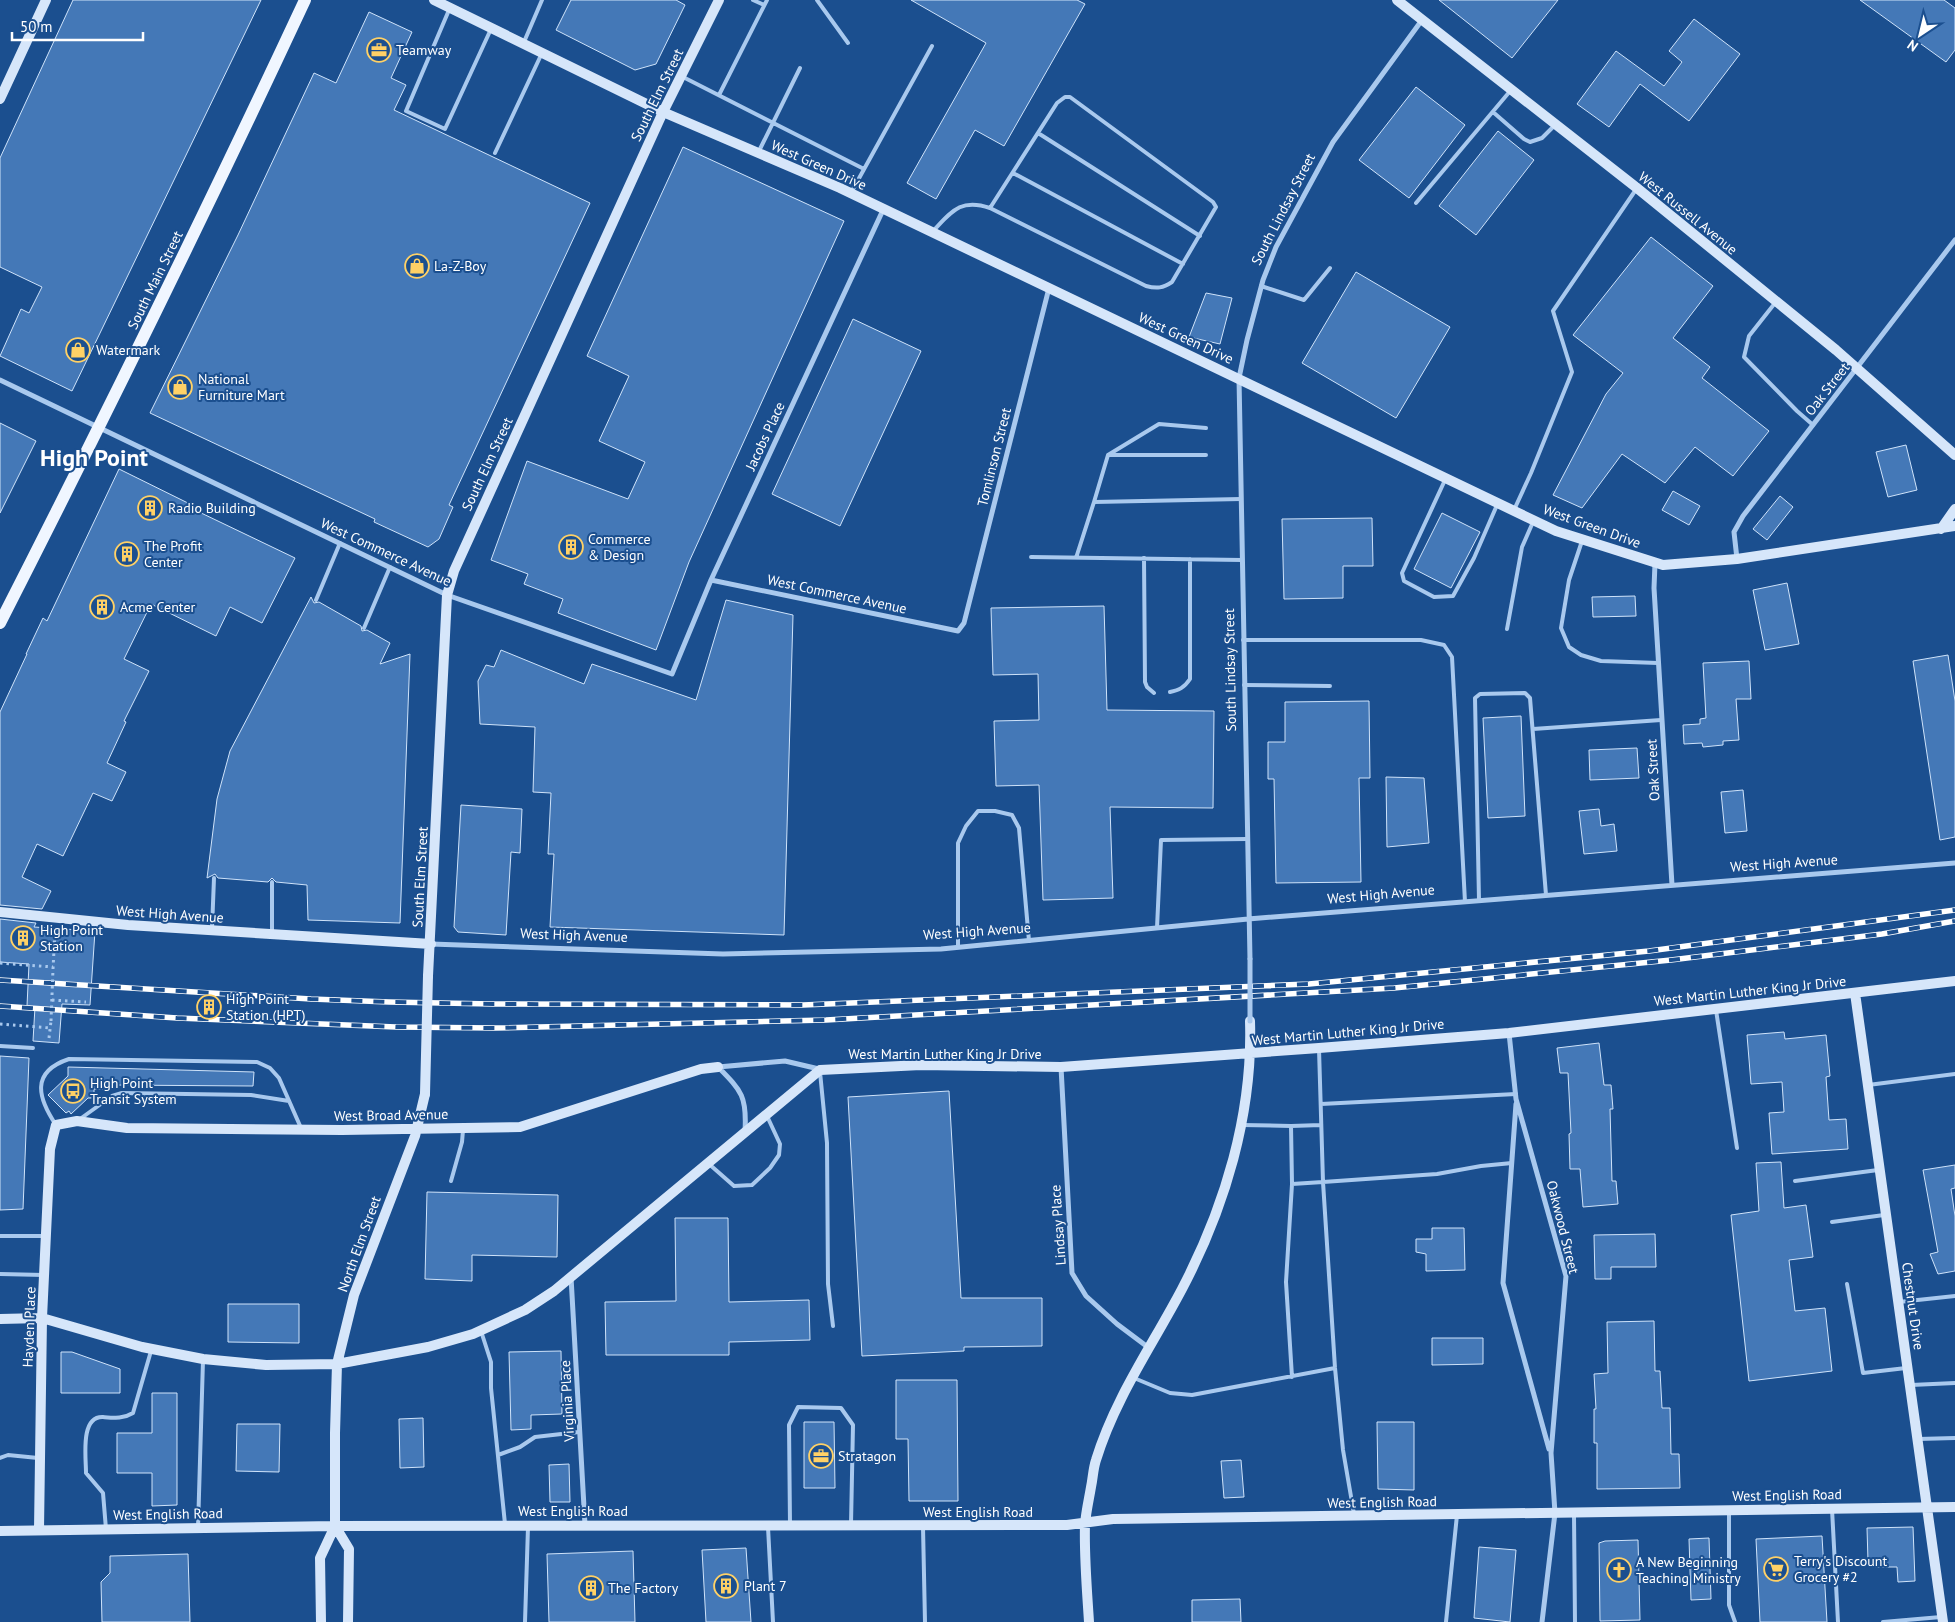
<svg xmlns="http://www.w3.org/2000/svg" width="1955" height="1622" font-family="'PT Sans',sans-serif">
	<rect width="100%" height="100%" fill="#1b4f8f"/>
	<path fill="#4478b7" stroke="#cfe3fa" d="M73,0H261L72,391L0,356L21,309L29,313L42,287L0,267V158Z
		M571,0H676L685,5L656,64L635,70L556,30Z
		M911,0H1077L1085,4L1004,146L975,130L936,199L907,183L986,43Z
		M1439,0H1558L1512,58Z
		M1860,0H1944L1955,8V50L1946,62Z
		M369,12L412,32L391,78L406,85L394,110L590,203L449,505L453,507L439,539L428,547L374,522L375,519L150,413L238,235L314,73L336,83Z
		M1694,19L1740,54L1689,121L1640,84L1609,127L1577,104L1616,51L1664,86L1682,62L1669,51Z
		M1416,87L1465,125L1409,198L1359,160Z
		M1498,131L1534,160L1476,235L1439,206Z
		M683,147L844,221L689,562L656,650L558,613L563,599L524,584L528,574L491,560L527,461L628,499L645,462L599,441L629,376L587,356Z
		M1651,237L1713,286L1673,338L1710,367L1702,378L1769,431L1733,476L1695,447L1665,483L1622,454L1582,508L1553,495L1606,394L1623,373L1573,335Z
		M1356,272L1450,327L1396,418L1302,363Z
		M1206,293L1232,298L1220,344L1189,337Z
		M853,319L921,351L840,526L772,494Z
		M0,423L36,441L0,513Z
		M1906,445L1917,490L1888,497L1876,452Z
		M119,469L198,508L197,511L295,558L262,623L230,607L216,636L151,604L124,659L149,671L124,721L126,722L107,763L126,772L112,801L93,793L63,856L37,844L22,877L51,891L42,909L0,905V712L27,654H26L43,618L47,621Z
		M1673,491L1700,506L1689,525L1662,510Z
		M1780,496L1793,507L1767,540L1753,529Z
		M1442,513L1480,532L1451,588L1414,569Z
		M1372,518L1373,566H1343V598L1284,599L1282,519Z
		M1787,583L1799,644L1765,650L1753,590Z
		M1635,596L1636,616L1593,617L1592,597Z
		M311,597L314,603L319,602L361,626L362,631L367,630L390,643L380,664L410,654L400,923L308,920L307,885L276,882L272,878L268,882L218,878L215,874L207,878L217,799L230,751Z
		M726,600L793,615L784,935L550,927L554,854H548L551,793L533,792L535,727L480,724L478,681L486,665L494,667L501,650L584,684L592,664L696,700Z
		M1104,606L1107,710L1214,711L1213,808L1110,807L1113,898L1043,900L1039,785L996,786L994,721L1039,720L1038,674L993,675L991,608Z
		M1948,655L1955,701V837L1940,840L1913,661Z
		M1749,661L1751,699H1736L1739,740L1723,741V745L1703,747L1702,743L1684,744L1683,725L1700,724V719L1706,718L1703,663Z
		M1369,701L1370,778H1359L1361,882L1276,883L1274,779H1268V742H1285V702Z
		M1521,716L1525,816L1488,818L1483,718Z
		M1637,748L1639,778L1590,780L1589,750Z
		M1386,777L1424,778L1429,843L1387,847Z
		M1743,790L1747,831L1725,833L1721,792Z
		M461,805L522,809L520,853L511,852L506,935L458,932L454,927Z
		M1599,809L1601,826L1614,824L1617,851L1584,854L1579,811Z
		M0,919L36,923L34,927L95,931L90,1005L62,1004L59,1043L33,1041L35,1007L27,1006L29,964L0,962Z
		M1784,1032L1785,1039L1826,1035L1830,1076L1826,1077L1829,1120L1846,1119L1848,1149L1772,1154L1769,1113L1784,1112L1782,1082L1751,1084L1747,1035Z
		M1599,1043L1604,1085H1611L1613,1109H1610L1612,1181H1616L1618,1204L1583,1207L1580,1169H1570L1569,1134L1571,1133L1568,1073H1560L1557,1048Z
		M0,1056L29,1058L23,1209L0,1210Z
		M68,1067L254,1072L253,1086L111,1085V1090L94,1089V1098H88L71,1114L69,1111L66,1113L48,1095L68,1076Z
		M949,1091L961,1298H1042V1346L964,1347V1351L862,1356L848,1097Z
		M1781,1162L1784,1208L1806,1205L1813,1257L1789,1260L1795,1311L1825,1308L1832,1371L1749,1381L1731,1215L1759,1211L1756,1163Z
		M1955,1165V1188L1951,1189L1955,1216V1271L1938,1274L1930,1254L1938,1252L1923,1170Z
		M427,1192L558,1195L557,1257L472,1255V1281L425,1279Z
		M675,1218H728L729,1302L809,1300L810,1340L729,1342V1355H606L605,1302L676,1301Z
		M1432,1228H1464L1465,1270L1426,1271V1254L1416,1252V1239H1432Z
		M1655,1234L1656,1267H1611V1279H1595L1594,1235Z
		M228,1304H299V1343L228,1342Z
		M1654,1321L1655,1371H1660L1662,1408H1670L1671,1454H1679L1680,1488L1597,1489V1443H1594V1409H1596L1594,1374L1608,1373L1607,1322Z
		M1432,1338H1483V1364L1432,1365Z
		M561,1351L562,1414L531,1415V1429L511,1430L509,1352Z
		M61,1352H72L120,1369V1393H61Z
		M896,1380H957L958,1501H909L908,1439H896Z
		M152,1393H177V1505L152,1506V1473H117V1433H152Z
		M423,1418L424,1467L400,1468L399,1419Z
		M804,1422H834L835,1488H804Z
		M1377,1422H1414V1490L1378,1489Z
		M237,1424H280L279,1472L236,1471Z
		M1241,1460L1244,1497L1224,1498L1221,1461Z
		M569,1464L570,1502H550L549,1465Z
		M1913,1527L1915,1581L1898,1582L1897,1567H1875V1561H1868L1867,1528Z
		M1822,1536L1827,1622H1760L1756,1539Z
		M1709,1538L1711,1599L1691,1600L1689,1539Z
		M1638,1540L1640,1620L1600,1621L1599,1543L1605,1541Z
		M1479,1547L1516,1550L1510,1622L1474,1618Z
		M746,1548L751,1622H706L702,1550Z
		M633,1551L635,1622H549L547,1554Z
		M188,1554L190,1622H102L101,1582L110,1573V1556Z
		M1240,1599L1241,1622H1192V1600Z"/>
	<g fill="none" stroke-linecap="round" stroke-linejoin="round">
		<path stroke="#a9c9ee" stroke-width="3" stroke-dasharray="2.5 4" stroke-linecap="butt" d="M0,963L53,967
			M53,969L55,931
			M52,1000L86,1002
			M0,1024L50,1028
			M49,1038L51,1021"/>
		<path stroke="#a9c9ee" stroke-width="4" d="M753,0L764,5
			M817,0L848,43
			M449,10L406,111L445,129L491,29
			M524,42L542,0
			M681,76L864,169
			M719,95L767,0
			M1493,112L1524,139L1530,142L1542,138L1555,125
			M1038,133L1200,236
			M759,151L800,68
			M495,153L542,53
			M1013,173L1183,264
			M852,191L932,46
			M1416,203L1511,90
			M933,231C952,211 961,198 990,208L1146,286C1157,289 1163,288 1172,282L1216,207L1213,202L1070,97H1065L1057,103L990,208
			M1261,286L1304,300L1330,268
			M1775,303L1749,336L1744,357L1797,411L1813,425
			M1206,455H1108L1159,424L1206,428
			M1445,480L1402,573L1404,581L1434,597L1453,596L1474,558L1497,505
			M1094,502L1108,455
			M1514,510L1531,473L1572,372L1553,311L1637,188
			M1582,541L1569,580L1561,628L1569,647L1581,655L1601,661L1658,663
			M1031,557L1242,560
			M1076,558L1094,502L1241,499
			M1144,558L1145,682L1147,687L1154,693
			M316,600L340,543
			M364,628L390,567
			M1507,629L1522,547L1533,522
			M1243,640H1421L1444,645L1452,657L1465,902
			M1244,685L1330,686
			M1170,692C1179,690 1184,688 1190,679V559
			M1533,729L1661,720
			M1479,900L1475,698L1480,694L1525,693L1530,698L1546,895
			M1157,928L1161,840L1247,839
			M212,929L214,878
			M272,932V882
			M958,947V843L966,826L978,811H995L1012,815L1019,828L1029,941
			M1716,1010L1737,1148
			M0,1046L33,1048
			M1319,1049L1323,1182L1437,1174L1481,1166L1512,1163
			M820,1072L827,1143L828,1284L833,1326
			M1868,1085L1955,1074
			M1321,1104L1516,1094
			M80,1119L112,1096L122,1093L251,1095L289,1101
			M56,1125C38,1098 30,1072 69,1059L257,1062L270,1068L279,1078L301,1128
			M1241,1125L1291,1126L1292,1184
			M1291,1126L1321,1125
			M709,1164L734,1186L752,1185L770,1168L779,1155L780,1144L767,1116
			M451,1181L462,1142L463,1130
			M1795,1181L1878,1170
			M1832,1222L1884,1215
			M0,1236H45
			M0,1274L44,1275
			M1847,1284L1863,1373L1906,1368
			M1899,1302L1955,1296
			M481,1331L491,1362V1388L505,1524
			M1292,1377L1286,1282L1292,1184L1323,1182L1335,1368L1343,1450L1354,1514
			M1134,1378L1170,1393L1192,1395L1335,1368
			M1911,1385L1955,1383
			M1918,1439L1955,1438
			M498,1455L520,1447L535,1437L579,1432
			M0,1458L8,1455L38,1458
			M1832,1509L1838,1622
			M1729,1512V1605L1735,1622
			M1574,1515L1575,1622
			M790,1525L789,1425L798,1407L841,1408L853,1425L851,1524
			M768,1527L773,1622
			M923,1527L925,1622
			M198,1528L203,1360
			M106,1529L103,1493L86,1473C86,1457 80,1416 103,1417C115,1418 123,1419 133,1413L151,1351
			M525,1622L528,1527
			M1446,1622L1457,1515
			M1883,1622L1941,1617"/>
		<path stroke="#a9c9ee" stroke-width="5" d="M0,380L447,595L672,674L711,580L883,210
			M1737,559L1734,532L1743,516L1955,240
			M1655,563L1654,588L1672,885
			M711,580L958,631L964,623L1049,288
			M431,944L723,954L941,949L1248,919L1955,863
			M1250,959L1239,378L1247,340L1263,280L1276,247L1333,142L1422,20
			M1509,1033L1516,1099L1566,1276L1551,1453L1555,1513L1542,1622
			M718,1067L785,1061L819,1069
			M718,1067C742,1091 747,1097 745,1131
			M1061,1067L1072,1273L1086,1296L1117,1324L1149,1348
			M1516,1104L1503,1283L1549,1449
			M571,1277L585,1525"/>
		<path stroke="#d6e6fa" stroke-width="10" d="M434,0L663,112L840,188L1556,531L1663,565L1737,559L1955,526
			M1397,0L1637,188L1836,350L1955,455
			M0,99L46,0
			M1941,529L1955,509
			M0,912L128,925L431,944
			M428,976L447,595L454,571L663,112L719,0
			M1855,993L1943,1622
			M0,1319L42,1318L142,1347L203,1359L266,1365L337,1364L428,1347L473,1334L525,1310L554,1291L820,1070L921,1065L1061,1067L1319,1048L1509,1033L1955,981
			M335,1526L349,1549L348,1622
			M39,1530L42,1318L50,1149L56,1125L77,1121L127,1128L342,1130L520,1127L701,1069L718,1067
			M0,1531L335,1526L1067,1525L1113,1519L1955,1507
			M321,1622L320,1558L335,1526V1433L337,1364L354,1295L415,1136L425,1094
			M1089,1622C1087,1590 1084,1556 1085,1524C1086,1512 1089,1499 1091,1487C1093,1478 1093,1469 1096,1460C1115,1398 1152,1346 1182,1289C1225,1207 1253,1114 1250,1021"/>
		<path stroke="#f0f6ff" stroke-width="12" d="M0,623C105,417 207,210 305,0"/>
		<g stroke="#fff" stroke-width="5.5">
			<path id="rail" d="M0,980L311,999L389,1002L493,1004L803,1005L1309,984L1649,951L1955,910
				M0,1006L177,1018L396,1027L495,1028L826,1020L1394,988L1671,960L1882,934L1955,921"/>
		</g>
		<use href="#rail" stroke="#1b4f8f" stroke-width="4" stroke-dasharray="11" stroke-linecap="butt"/>
		<path stroke="#a9c9ee" stroke-width="3" stroke-dasharray="2.5 4" stroke-linecap="butt" d="M51,1021L53,969"/>
		<path stroke="#a9c9ee" stroke-width="5" d="M1250,959V1021"/>
		<path stroke="#d6e6fa" stroke-width="10" d="M425,1094L428,976"/>
	</g>
	<defs>
		<g id="office-ring" transform="scale(1.25)"><circle r="9.5" fill="#1b4f8f" stroke="#ffd166" stroke-width="1.5"/><path d="M-6-3h4V-5.5h4V-3h4V5H-6ZM-1-4.5V-3h2v-1.5ZM-6 0V1H6V0Z" fill="#ffd166"/></g>
		<g id="shop-ring" transform="scale(1.25)"><circle r="9.5" fill="#1b4f8f" stroke="#ffd166" stroke-width="1.5"/><path d="M-5-2.5h2.3a2.7 3.5 0 0 1 5.4 0H5L5.5 6h-11ZM-1.5-2.5h3a1.5 2.3 0 0 0-3 0Z" fill="#ffd166"/></g>
		<g id="building-ring" transform="scale(1.25)"><circle r="9.5" fill="#1b4f8f" stroke="#ffd166" stroke-width="1.5"/><path d="M-4-6H4V6H1V3H-1V6H-4ZM-2.5-4.3h1.7v1.8h-1.7ZM.8-4.3h1.7v1.8H.8ZM-2.5-1h1.7V.8h-1.7ZM.8-1h1.7V.8H.8Z" fill="#ffd166"/></g>
		<g id="bus-ring" transform="scale(1.25)"><circle r="9.5" fill="#1b4f8f" stroke="#ffd166" stroke-width="1.5"/><path d="M-5-6H5V4H4V6H2V4H-2V6H-4V4H-5ZM-3.5-4V0h7V-4ZM-3.5 1.2v1.5H-2V1.2ZM2 1.2v1.5H3.5V1.2Z" fill="#ffd166"/></g>
		<g id="supermarket-ring" transform="scale(1.25)"><circle r="9.5" fill="#1b4f8f" stroke="#ffd166" stroke-width="1.5"/><path d="M-6-5.5h2.5l.6 2H6L4.5 2H-2.5L-4.4-4H-6ZM-1.5 3.2a1.3 1.3 0 1 0 .1 0ZM3 3.2a1.3 1.3 0 1 0 .1 0Z" fill="#ffd166"/></g>
		<g id="church-ring" transform="scale(1.25)"><circle r="9.5" fill="#1b4f8f" stroke="#ffd166" stroke-width="1.5"/><path d="M-1.2-6h2.4v3.5h3.3v2.4h-3.3V6h-2.4V-.1h-3.3v-2.4h3.3Z" fill="#ffd166"/></g>
	</defs>
	<g fill-rule="evenodd">
		<use href="#office-ring" x="379" y="50"/>
		<use href="#shop-ring" x="417" y="266"/>
		<use href="#shop-ring" x="78" y="350"/>
		<use href="#shop-ring" x="180" y="387"/>
		<use href="#building-ring" x="150" y="508"/>
		<use href="#building-ring" x="571" y="547"/>
		<use href="#building-ring" x="127" y="554"/>
		<use href="#building-ring" x="102" y="607"/>
		<use href="#building-ring" x="23" y="938"/>
		<use href="#building-ring" x="209" y="1007"/>
		<use href="#bus-ring" x="73" y="1091"/>
		<use href="#office-ring" x="821" y="1456"/>
		<use href="#supermarket-ring" x="1776" y="1569"/>
		<use href="#church-ring" x="1619" y="1570"/>
		<use href="#building-ring" x="726" y="1586"/>
		<use href="#building-ring" x="591" y="1588"/>
	</g>
	<g text-anchor="middle" dominant-baseline="central" stroke-width="4" stroke-linejoin="round" paint-order="stroke">
		<g font-size="14" fill="#fff" stroke="#1b4f8f" text-anchor="start">
			<text x="396" y="50">Teamway</text>
			<text x="434" y="266">La-Z-Boy</text>
			<text x="96" y="350">Watermark</text>
			<text x="198" y="379">National<tspan x="198" dy="16">Furniture Mart</tspan></text>
			<text x="168" y="508">Radio Building</text>
			<text x="588" y="539">Commerce<tspan x="588" dy="16">&amp; Design</tspan></text>
			<text x="144" y="546">The Profit<tspan x="144" dy="16">Center</tspan></text>
			<text x="120" y="607">Acme Center</text>
			<text x="40" y="930">High Point<tspan x="40" dy="16">Station</tspan></text>
			<text x="226" y="999">High Point<tspan x="226" dy="16">Station (HPT)</tspan></text>
			<text x="90" y="1083">High Point<tspan x="90" dy="16">Transit System</tspan></text>
			<text x="838" y="1456">Stratagon</text>
			<text x="1794" y="1561">Terry's Discount<tspan x="1794" dy="16">Grocery #2</tspan></text>
			<text x="1636" y="1562">A New Beginning<tspan x="1636" dy="16">Teaching Ministry</tspan></text>
			<text x="744" y="1586">Plant 7</text>
			<text x="608" y="1588">The Factory</text>
		</g>
		<g font-size="14" fill="#fff" stroke="#1b4f8f">
			<text transform="translate(657 95) rotate(-64)">South Elm Street</text>
			<text transform="translate(819 165) rotate(24)">West Green Drive</text>
			<text transform="translate(1283 209) rotate(-63)">South Lindsay Street</text>
			<text transform="translate(1688 213) rotate(39)">West Russell Avenue</text>
			<text transform="translate(155 280) rotate(-64)">South Main Street</text>
			<text transform="translate(1186 338) rotate(25)">West Green Drive</text>
			<text transform="translate(1827 389) rotate(-52)">Oak Street</text>
			<text transform="translate(765 436) rotate(-65)">Jacobs Place</text>
			<text transform="translate(994 457) rotate(-76)">Tomlinson Street</text>
			<text transform="translate(487 464) rotate(-65)">South Elm Street</text>
			<text transform="translate(1592 526) rotate(20)">West Green Drive</text>
			<text transform="translate(386 552) rotate(25)">West Commerce Avenue</text>
			<text transform="translate(837 594) rotate(12)">West Commerce Avenue</text>
			<text transform="translate(1230 670) rotate(-91)">South Lindsay Street</text>
			<text transform="translate(1653 770) rotate(-93)">Oak Street</text>
			<text transform="translate(1784 863) rotate(-4)">West High Avenue</text>
			<text transform="translate(420 877) rotate(-87)">South Elm Street</text>
			<text transform="translate(1381 894) rotate(-5)">West High Avenue</text>
			<text transform="translate(170 914) rotate(4)">West High Avenue</text>
			<text transform="translate(977 931) rotate(-4)">West High Avenue</text>
			<text transform="translate(574 935) rotate(2)">West High Avenue</text>
			<text transform="translate(1750 991) rotate(-6)">West Martin Luther King Jr Drive</text>
			<text transform="translate(1348 1032) rotate(-5)">West Martin Luther King Jr Drive</text>
			<text x="945" y="1054">West Martin Luther King Jr Drive</text>
			<text transform="translate(391 1115) rotate(-1)">West Broad Avenue</text>
			<text transform="translate(1058 1225) rotate(-94)">Lindsay Place</text>
			<text transform="translate(1563 1227) rotate(76)">Oakwood Street</text>
			<text transform="translate(359 1244) rotate(-70)">North Elm Street</text>
			<text transform="translate(1913 1306) rotate(82)">Chestnut Drive</text>
			<text transform="translate(29 1327) rotate(-88)">Hayden Place</text>
			<text transform="translate(567 1401) rotate(-93)">Virginia Place</text>
			<text transform="translate(1787 1495) rotate(-1)">West English Road</text>
			<text transform="translate(1382 1502) rotate(-1)">West English Road</text>
			<text x="573" y="1511">West English Road</text>
			<text x="978" y="1512">West English Road</text>
			<text transform="translate(168 1514) rotate(-1)">West English Road</text>
		</g>
		<g font-size="24" font-weight="bold" fill="#fff" stroke="#1b4f8f">
			<text x="94" y="457">High Point</text>
		</g>
	</g>
	<g transform="translate(1920 35) rotate(215)" stroke="#1b4f8f" stroke-width="4" paint-order="stroke">
	<path d="M0-4L9 19L0 12L-9 19Z" fill="#ffffff"/>
	<text y="-8" font-size="14" font-weight="bold" text-anchor="middle" fill="#ffffff">N</text>
	</g>
	<path d="M12 32v8h131v-8" fill="none" stroke="#ffffff" stroke-width="2.5"/>
	<text x="20" y="32" font-size="15" fill="#ffffff" stroke="#1b4f8f" stroke-width="4" paint-order="stroke">50 m</text>
</svg>
